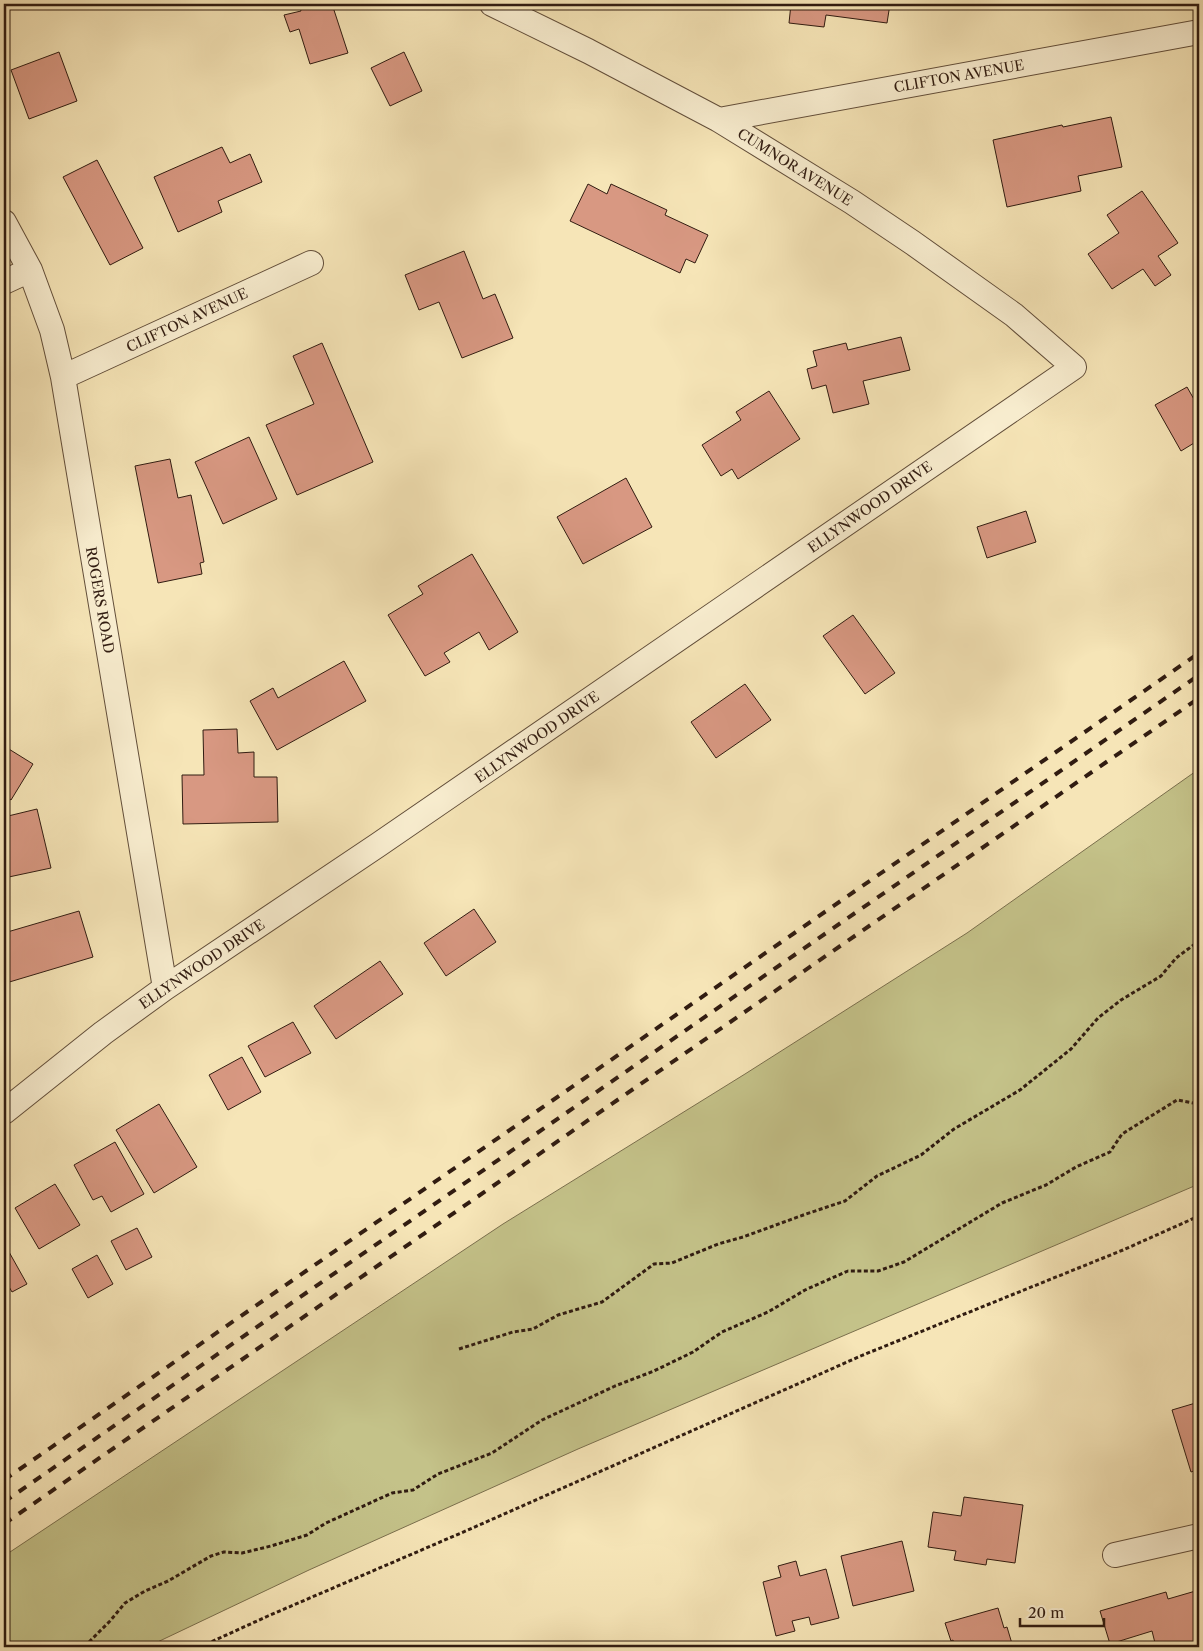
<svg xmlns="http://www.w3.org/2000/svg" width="1203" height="1651" font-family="'Libre Caslon Text',serif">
	<rect width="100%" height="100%" fill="#f6e5b7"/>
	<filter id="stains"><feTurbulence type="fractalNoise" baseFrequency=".004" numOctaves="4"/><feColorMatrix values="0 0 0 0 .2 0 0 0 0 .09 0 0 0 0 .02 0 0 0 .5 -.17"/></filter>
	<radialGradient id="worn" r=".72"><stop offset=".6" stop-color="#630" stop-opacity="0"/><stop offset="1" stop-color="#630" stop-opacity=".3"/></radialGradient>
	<path fill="#c4c289" stroke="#7a6f4d" d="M1199,769V1184L578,1449L309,1570L147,1647H4V1556L503,1224L745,1074L967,933Z"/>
	<path fill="#d89882" stroke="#311c11" d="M299,4H332L348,53L310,64L299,29L290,32L284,15L301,11Z
		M791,4H890L887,23L826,15L824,27L789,23Z
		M59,52L77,101L29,119L11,70Z
		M404,52L422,91L390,106L371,68Z
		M1111,117L1122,167L1078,176L1081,191L1007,207L993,140L1062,125L1063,127Z
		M222,147L230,163L250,154L262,182L218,201L222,212L178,232L154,177Z
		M97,160L143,248L110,265L63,177Z
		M588,184L607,194L611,184L667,210L665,215L708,235L695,263L686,259L680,273L570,221Z
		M1142,191L1178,243L1158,256L1171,275L1155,286L1143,269L1112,289L1088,254L1119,233L1107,215Z
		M464,251L483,299L495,294L513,338L462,358L439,302L419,310L405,275Z
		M901,337L910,370L863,381L869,404L833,413L826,385L812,389L807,369L817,366L813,351L846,343L848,350Z
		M322,343L373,462L297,495L266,425L314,404L293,356Z
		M1187,387L1199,408V440L1181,451L1155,405Z
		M769,391L800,439L738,479L732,469L721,476L702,445L741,420L736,412Z
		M249,437L277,499L223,524L195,462Z
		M170,459L178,498L191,495L204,562L200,563L202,574L158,583L135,466Z
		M626,478L652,527L583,564L557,517Z
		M1026,511L1036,542L987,558L977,527Z
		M472,554L518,632L489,650L479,632L444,653L450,662L425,676L388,615L423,594L418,586Z
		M853,615L895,673L865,694L823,636Z
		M344,661L366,701L277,750L250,701L273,688L278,698Z
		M745,684L771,720L716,758L691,722Z
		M237,729L238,753L254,752V777H277L278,822L183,824L182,775H204L203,730Z
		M4,746L33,764L11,800L4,795Z
		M37,809L51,868L4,878V817Z
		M474,909L496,942L446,976L424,943Z
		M79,911L93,957L6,983L4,975V933Z
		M380,961L403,994L336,1039L314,1006Z
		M293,1022L311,1053L265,1077L248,1046Z
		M242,1057L261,1092L228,1110L209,1075Z
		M159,1104L197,1167L154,1193L116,1130Z
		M115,1142L144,1194L111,1212L102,1196L93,1200L74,1165Z
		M55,1184L80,1225L39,1249L15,1208Z
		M137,1228L152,1257L126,1270L111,1241Z
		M4,1243L27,1284L12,1292L4,1278Z
		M97,1255L113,1284L88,1298L72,1269Z
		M1199,1402V1469L1191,1472L1172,1410Z
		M964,1497L1023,1505L1015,1563L987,1559L986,1565L954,1560L956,1551L928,1547L933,1512L961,1516Z
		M902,1541L914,1591L853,1606L841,1556Z
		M796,1561L800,1576L826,1569L839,1618L811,1625L809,1617L792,1621L795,1631L776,1636L763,1582L781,1577L778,1566Z
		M1199,1590V1647H1156L1152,1631L1110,1644L1100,1611L1166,1592L1168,1599Z
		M998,1608L1004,1628L1007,1627L1013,1647H955L953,1640L951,1641L945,1623Z"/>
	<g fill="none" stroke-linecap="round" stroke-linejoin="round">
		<g stroke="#624e3a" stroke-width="26">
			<path id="street" d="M719,120L1199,32
				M4,222L30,270L52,330L63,377L165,988
				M4,282L30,270
				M63,377L311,263
				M4,1112L103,1033L165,988L378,845L1074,367L1014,315L913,243L852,202L719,120L588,51L492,4
				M1115,1555L1199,1536"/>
		</g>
		<path stroke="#311c11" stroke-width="3" stroke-dasharray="4 2.5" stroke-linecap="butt" d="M459,1349L513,1332L533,1329L558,1315L602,1302L654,1264L672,1263L718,1244L743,1237L806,1214L845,1201L877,1176L921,1155L954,1129L1020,1090L1071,1049L1098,1018L1121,1000L1161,976L1176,958L1199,941
			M85,1647L87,1644L110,1621L125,1603L145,1591L168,1581L211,1556L224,1552L242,1553L271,1546L307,1535L326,1523L392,1493L413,1490L438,1474L492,1453L542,1420L615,1386L654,1371L693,1352L722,1332L768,1312L805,1290L848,1271H878L904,1262L1002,1203L1046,1185L1076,1167L1110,1152L1122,1134L1177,1100L1199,1104
			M200,1647L268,1616L468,1530L863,1355L1123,1250L1199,1216"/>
		<use href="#street" stroke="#f9eed0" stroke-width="24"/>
		<path stroke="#311c11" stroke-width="4" stroke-dasharray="9 9" stroke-linecap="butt" d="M4,1480L1199,653
			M4,1502L1199,675
			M4,1524L1199,698"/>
	</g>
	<g text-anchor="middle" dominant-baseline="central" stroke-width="4" stroke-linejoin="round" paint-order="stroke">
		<g font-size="14" fill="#311c11" stroke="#f9eed0">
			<text transform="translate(959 76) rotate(-10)">CLIFTON AVENUE</text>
			<text transform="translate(795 167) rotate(32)">CUMNOR AVENUE</text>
			<text transform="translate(187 320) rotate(-25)">CLIFTON AVENUE</text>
			<text transform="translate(870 507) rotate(-35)">ELLYNWOOD DRIVE</text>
			<text transform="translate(100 600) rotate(80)">ROGERS ROAD</text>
			<text transform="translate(537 737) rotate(-35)">ELLYNWOOD DRIVE</text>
			<text transform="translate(202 964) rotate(-34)">ELLYNWOOD DRIVE</text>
		</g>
	</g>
	<rect width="1203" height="1651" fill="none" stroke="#f6e5b7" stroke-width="20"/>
	<rect x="5" y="5" width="1193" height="1641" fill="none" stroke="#311c11" stroke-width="2.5"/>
	<rect x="10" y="10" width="1183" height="1631" fill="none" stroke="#311c11"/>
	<path d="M1020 1618v8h84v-8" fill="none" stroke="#311c11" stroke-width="2.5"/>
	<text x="1028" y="1618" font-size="15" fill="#311c11" stroke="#f9eed0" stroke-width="4" paint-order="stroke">20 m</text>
	<rect width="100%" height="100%" filter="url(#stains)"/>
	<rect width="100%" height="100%" fill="url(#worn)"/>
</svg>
